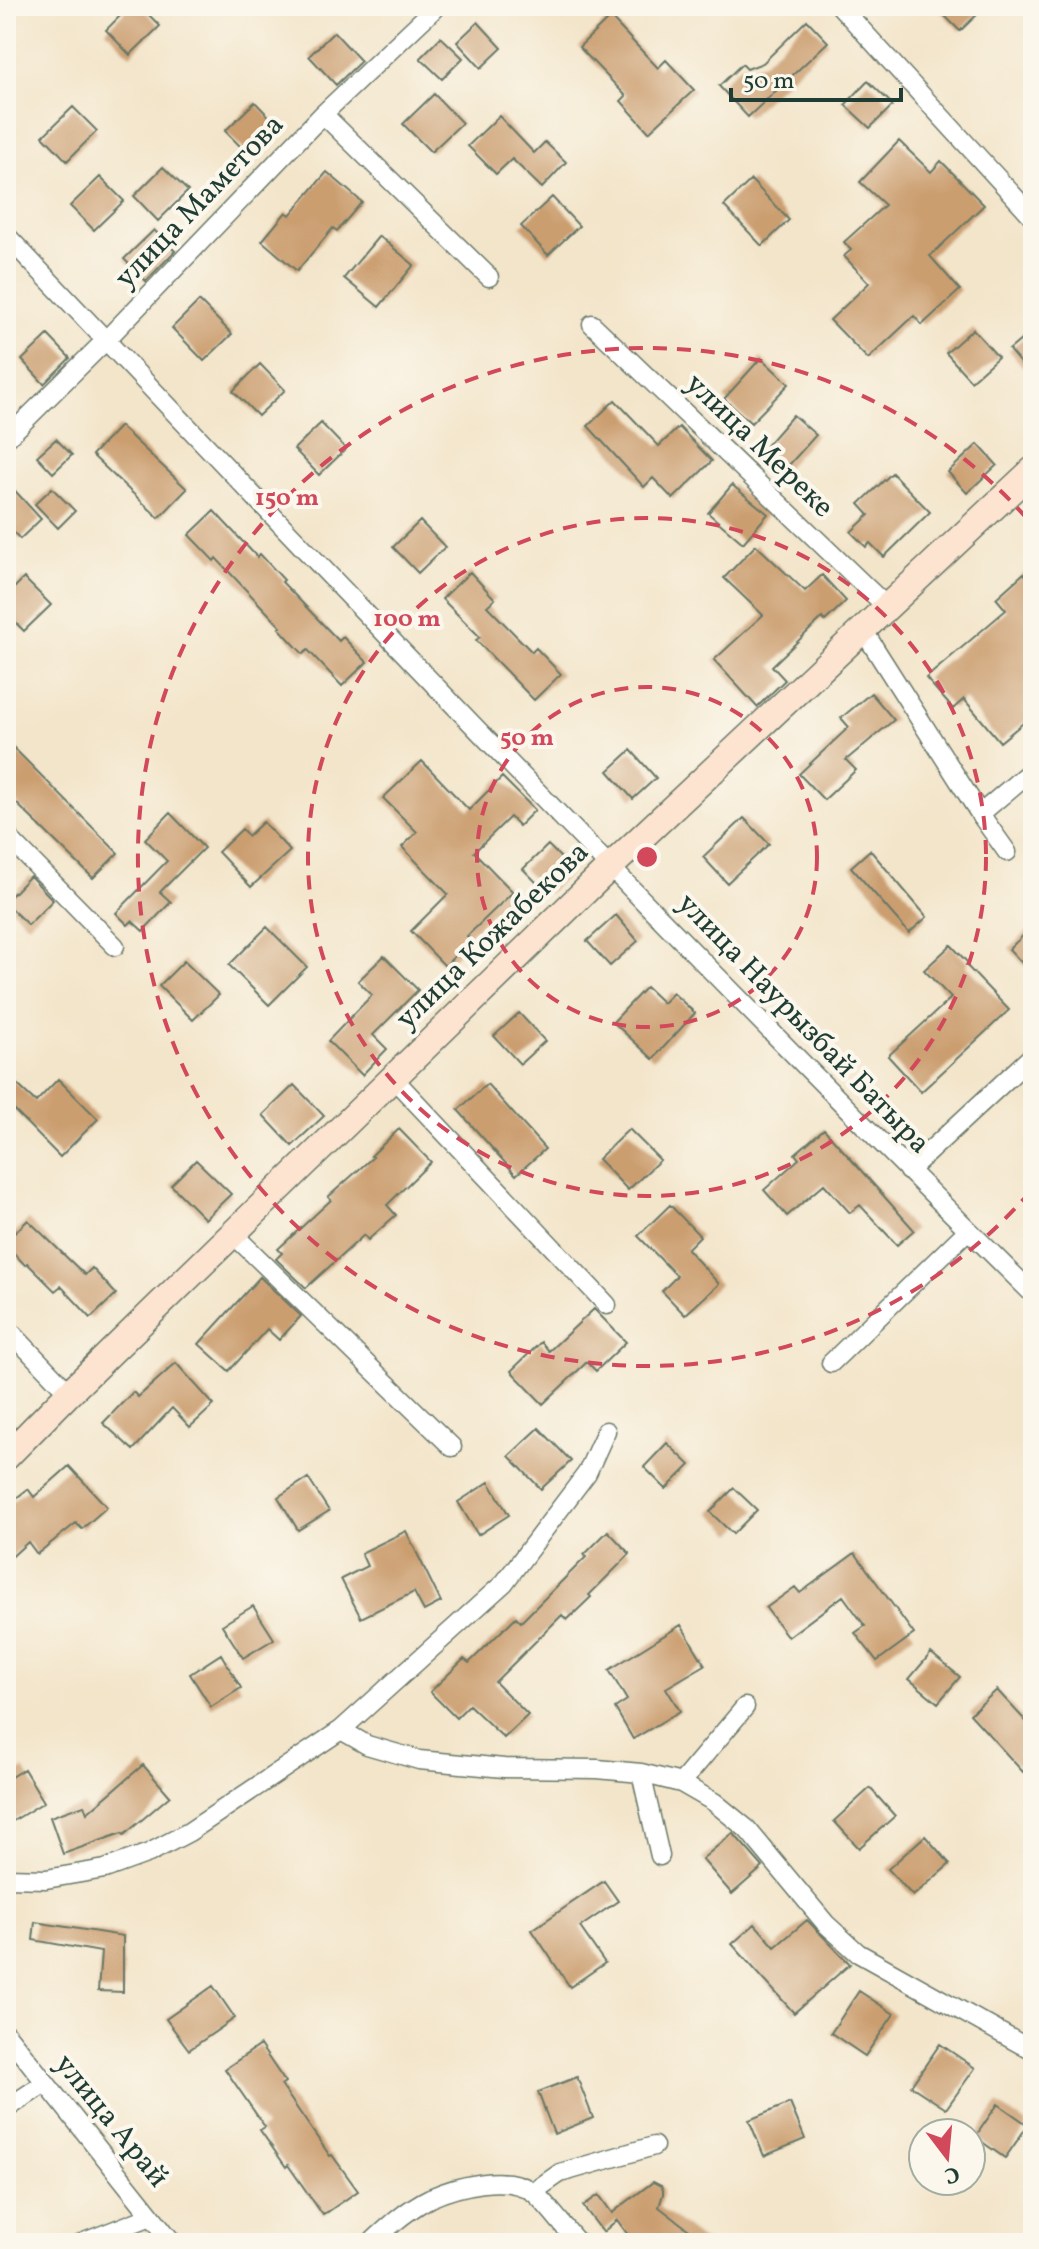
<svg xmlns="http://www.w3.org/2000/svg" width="1039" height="2249" font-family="Vollkorn,serif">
	<rect width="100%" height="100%" fill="#fbf7ec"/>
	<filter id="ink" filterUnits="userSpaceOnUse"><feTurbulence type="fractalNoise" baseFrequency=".0125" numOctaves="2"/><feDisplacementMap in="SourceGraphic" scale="16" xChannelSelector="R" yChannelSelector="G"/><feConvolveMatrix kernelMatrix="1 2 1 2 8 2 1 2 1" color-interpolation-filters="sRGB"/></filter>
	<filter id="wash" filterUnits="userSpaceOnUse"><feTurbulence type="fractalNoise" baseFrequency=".006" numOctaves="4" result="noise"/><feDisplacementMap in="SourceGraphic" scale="32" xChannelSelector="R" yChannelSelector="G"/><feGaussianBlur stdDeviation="1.8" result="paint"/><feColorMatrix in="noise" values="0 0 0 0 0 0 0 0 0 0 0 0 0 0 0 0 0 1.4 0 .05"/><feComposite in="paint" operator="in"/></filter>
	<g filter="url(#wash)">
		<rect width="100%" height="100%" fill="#f3e5ca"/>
		<g id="blocks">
			<path fill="#cb9e70" d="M130,6H140L160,26L130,55L106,30Z
				M935,6H986L960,31Z
				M610,17L658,68L666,60L694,90L649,132L621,101L626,96L579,47Z
				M807,20L828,42L748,117L719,86L742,64L747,69L763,63Z
				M478,22L502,48L481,68L457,42Z
				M334,32L361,61L336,85L309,56Z
				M441,37L463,58L442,79L420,58Z
				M868,81L893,105L870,128L845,105Z
				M434,94L462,123L431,152L403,124Z
				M255,102L279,127L250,156L225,131Z
				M73,107L97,131L67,161L43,136Z
				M499,116L534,153L545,142L566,162L542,188L512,159L496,174L468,146Z
				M899,141L931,172L941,161L984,205L930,256L960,290L922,325L914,316L868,359L830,320L869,283L844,256L851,250L844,242L885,205L860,182Z
				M163,167L188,191L158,221L134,196Z
				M327,172L362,202L337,231L333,228L297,271L262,241L286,212L290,215Z
				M100,177L124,201L94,230L70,206Z
				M751,180L789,220L762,246L724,206Z
				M552,197L579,226L548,255L521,226Z
				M154,230L175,251L146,281L124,259Z
				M379,236L414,265L379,307L344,278Z
				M199,301L232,334L204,361L172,328Z
				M973,329L998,357L971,381L946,353Z
				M1033,330V379L1009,350Z
				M48,335L70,358L44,384L22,360Z
				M761,358L789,384L751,423L724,399Z
				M260,364L285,390L258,416L233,391Z
				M615,400L659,446L679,427L712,461L673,499L653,478L644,487L588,426Z
				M793,415L816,435L779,476L757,456Z
				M321,423L346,449L319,475L294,449Z
				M120,426L187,489L159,518L92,455Z
				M56,439L72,455L53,473L37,456Z
				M978,444L997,465L967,493L948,472Z
				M892,473L930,512L884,557L870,543L866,547L851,532L869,515L859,504Z
				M6,481L41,519L20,539L6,524Z
				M732,485L768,514L743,543L708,513Z
				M52,488L75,511L58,528L35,504Z
				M214,511L257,557L260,554L284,580L282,582L339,641L343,637L367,662L342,686L308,650L303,654L279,628L281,627L216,558L214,561L189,535Z
				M420,521L445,547L418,573L393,547Z
				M756,545L805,591L822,575L846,601L825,621L822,618L772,666L785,680L757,707L714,660L763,615L724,578Z
				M470,572L495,599L487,606L532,652L536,648L561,674L534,700L476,640L480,637L442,599Z
				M1024,573L1033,584V715L1000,742L964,699L953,709L926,678L1006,610L996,598Z
				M24,578L51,605L24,631L6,613V596Z
				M871,693L894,720L846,760L856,770L824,800L799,774L849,727L841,718Z
				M6,740L118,853L93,878L6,793Z
				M631,750L656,778L633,799L608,771Z
				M422,761L469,810L502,777L535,810L519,826L510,817L474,852L513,892L467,936L470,940L445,966L411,931L448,894L402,847L417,832L383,798Z
				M170,813L204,848L160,892L171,902L143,931L132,921L128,925L116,913L167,861L145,839Z
				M744,818L769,844L727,883L703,857Z
				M263,822L290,851L251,887L218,852L242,829L248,836Z
				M548,845L573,870L548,894L523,869Z
				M870,850L927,917L909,933L851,867Z
				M30,876L53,900L28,925L6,904V901Z
				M616,915L638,941L610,966L587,941Z
				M1033,926V975L1009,949Z
				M267,927L307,967L269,1005L229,965Z
				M951,945L968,963L966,965L1009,1010L921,1092L888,1056L951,998L924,970Z
				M384,956L418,990L373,1035L387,1049L362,1075L328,1041L372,995L358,981Z
				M184,961L219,995L193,1020L159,986Z
				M646,987L663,1003L673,993L695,1013L653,1059L613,1022Z
				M519,1013L545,1041L520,1064L494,1036Z
				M6,1074L36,1102L58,1079L98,1119L60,1157L6,1102Z
				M487,1084L545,1149L516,1175L458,1110Z
				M294,1085L324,1116L292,1146L263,1115Z
				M399,1129L431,1162L387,1205L396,1215L368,1240L364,1235L306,1288L276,1259L282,1253L278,1249L331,1200L328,1197L373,1157L371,1156Z
				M629,1129L660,1160L628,1190L598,1159Z
				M824,1129L914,1230L897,1245L860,1205L850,1213L824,1184L787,1216L764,1190L799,1159L795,1154Z
				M196,1160L231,1194L205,1219L171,1185Z
				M670,1205L700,1236L687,1249L719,1284L685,1315L662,1291L677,1276L638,1236Z
				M28,1220L85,1275L92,1268L116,1294L91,1318L61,1286L55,1291L27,1263L25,1265L6,1245V1241Z
				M260,1277L301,1316L279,1340L267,1329L229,1371L199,1344Z
				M594,1309L626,1342L596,1371L587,1362L543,1404L511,1371L541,1342L549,1351Z
				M176,1363L214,1405L190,1427L172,1408L133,1450L103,1423L133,1392L138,1397Z
				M539,1428L571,1461L541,1489L509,1456Z
				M667,1443L690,1465L666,1489L644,1467Z
				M69,1466L107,1507L82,1529L76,1523L37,1554L28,1542L6,1562V1506L28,1489L34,1497Z
				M308,1478L329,1511L298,1530L278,1497Z
				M489,1482L509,1515L478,1535L458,1502Z
				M734,1488L757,1510L733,1534L710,1512Z
				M406,1531L441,1602L424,1611L414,1592L361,1618L341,1579L367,1566L361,1553Z
				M608,1531L630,1554L589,1595L591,1597L567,1620L562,1615L495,1682L528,1715L504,1738L469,1705L456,1718L430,1692L464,1659L469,1663L516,1617L521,1622L586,1557L584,1555Z
				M855,1553L914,1634L877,1661L855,1633L865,1626L843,1596L788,1637L766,1608L795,1587L800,1593Z
				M253,1606L274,1639L243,1658L222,1625Z
				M681,1625L705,1665L666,1688L680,1711L633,1739L615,1708L627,1700L609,1670Z
				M931,1653L960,1677L938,1703L909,1679Z
				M221,1654L241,1688L211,1707L190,1674Z
				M997,1690L1033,1729V1762L1023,1772L970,1714Z
				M143,1765L170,1796L124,1835L122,1833L63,1854L50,1817L84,1805L87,1813Z
				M24,1769L44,1802L13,1821L6,1810V1780Z
				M870,1788L895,1816L859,1848L834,1821Z
				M733,1833L763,1867L732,1894L702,1859Z
				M925,1836L950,1864L913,1896L888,1869Z
				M604,1881L618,1901L580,1927L605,1963L570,1987L532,1930Z
				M807,1920L850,1964L794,2013L732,1944L755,1924L775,1947Z
				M35,1922L123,1936V1992L98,1991L101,1952L33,1940Z
				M213,1986L235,2018L189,2050L166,2019Z
				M859,1991L894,2014L865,2056L831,2033Z
				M940,2044L975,2068L946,2109L911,2086Z
				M260,2045L285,2082L281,2085L330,2156L332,2155L358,2191L323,2215L288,2165L286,2167L260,2130L265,2127L225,2069Z
				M577,2077L593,2118L554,2134L538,2092Z
				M790,2103L805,2139L764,2156L749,2120Z
				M998,2104L1028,2125L1005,2158L975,2137Z
				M653,2182L661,2186L663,2190V2194L659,2207L706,2243H634L617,2220L603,2232L583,2206L599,2195L612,2213Z"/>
		</g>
	</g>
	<g filter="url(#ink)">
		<use href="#blocks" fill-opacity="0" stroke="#697868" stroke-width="2"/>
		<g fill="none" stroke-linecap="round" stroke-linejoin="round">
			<g stroke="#697868" stroke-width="21">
				<path id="street" d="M840,6L1033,217
					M323,114L489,277
					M6,235C344,592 683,948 1033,1294
					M592,324L888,608
					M6,439L106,340L323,114L437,6
					M863,630L980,814L1007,852
					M980,814L1033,769
					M6,835L115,946
					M393,1078L607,1305
					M908,1171L1033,1055
					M233,1234L452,1447
					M6,1327L69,1393
					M831,1363L968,1230
					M341,1730L367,1745L419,1760L504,1768L597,1769L641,1773L681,1783L714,1802L747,1829L826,1924L858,1953L1033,2051
					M641,1773L660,1856
					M681,1783L745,1707
					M6,1878L46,1879L105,1869L149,1853L189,1832L341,1730L504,1583L587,1473L606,1431
					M6,2033L173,2243
					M6,2109L45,2083
					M533,2192L560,2173L654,2146
					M82,2243L151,2216
					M371,2243C389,2226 408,2209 430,2198C457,2186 507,2173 533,2192C545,2201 566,2230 578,2243"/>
			</g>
			<g stroke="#697868" stroke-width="29">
				<path id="secondary" d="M6,1457L69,1393L610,867L1033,470"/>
			</g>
			<use href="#street" stroke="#fff" stroke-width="18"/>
			<use href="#secondary" stroke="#fde4d1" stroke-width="26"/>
		</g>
	</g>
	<g fill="none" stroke="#d1495b" stroke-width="4" stroke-dasharray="14 10">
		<circle cx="647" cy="857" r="170"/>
		<circle cx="647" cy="857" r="339"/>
		<path d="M1031 1191A509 509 0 1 1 1031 523"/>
	</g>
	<g text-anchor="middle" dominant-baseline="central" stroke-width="8" stroke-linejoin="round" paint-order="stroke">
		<g font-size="30" fill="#1f3d34" stroke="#fbf7ec">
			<text transform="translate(200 202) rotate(-46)">улица Маметова</text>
			<text transform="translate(759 446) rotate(44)">улица Мереке</text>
			<text transform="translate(493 936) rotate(-44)">улица Кожабекова</text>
			<text transform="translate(803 1024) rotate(46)">улица Наурызбай Батыра</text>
			<text transform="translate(111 2121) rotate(51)">улица Арай</text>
		</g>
	</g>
	<circle cx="647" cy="857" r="12" fill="#d1495b" stroke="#fbf7ec" stroke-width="4"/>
	<g font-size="24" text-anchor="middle" font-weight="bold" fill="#d1495b" stroke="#fbf7ec" stroke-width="8" stroke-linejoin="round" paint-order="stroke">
		<text x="287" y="505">150 m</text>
		<text x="407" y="626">100 m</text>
		<text x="527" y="745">50 m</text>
	</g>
	<rect width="1039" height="2249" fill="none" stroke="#fbf7ec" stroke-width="32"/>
	<g transform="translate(947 2157) rotate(164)"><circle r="38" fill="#fbf7ec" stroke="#a3ada2" stroke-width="2"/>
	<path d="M0-6L14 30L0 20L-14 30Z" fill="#d1495b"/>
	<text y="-12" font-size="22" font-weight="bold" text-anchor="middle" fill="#1f3d34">С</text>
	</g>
	<path d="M731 88v12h170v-12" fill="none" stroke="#1f3d34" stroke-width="4"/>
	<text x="743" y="88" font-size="24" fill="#1f3d34" stroke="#fbf7ec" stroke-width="6" paint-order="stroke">50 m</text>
</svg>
